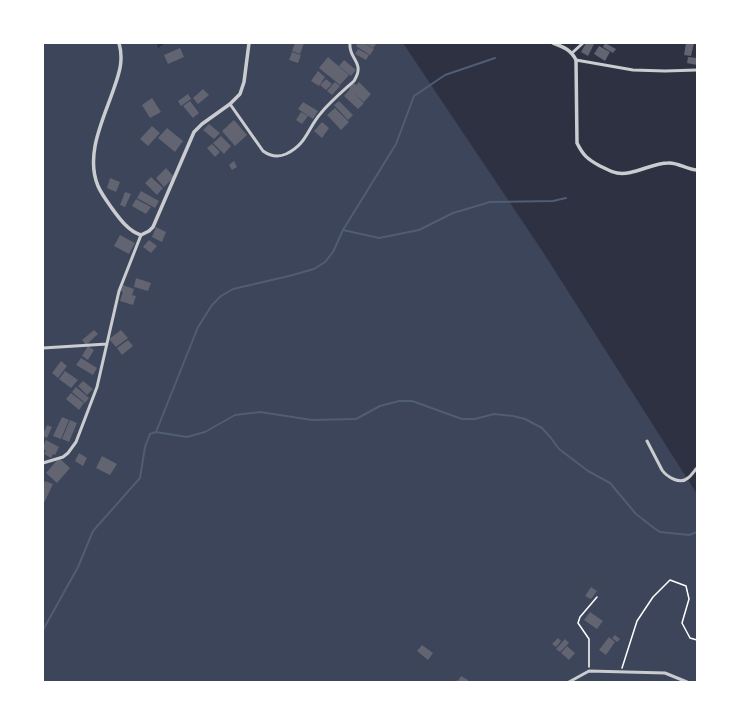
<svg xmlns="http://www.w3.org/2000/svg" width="740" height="725" font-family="'Golos Text',sans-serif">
	<rect width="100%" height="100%" fill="#2d3142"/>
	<path fill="#3c4559" d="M43,43H157L158,48L165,43H403L543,252L697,494V682H43Z"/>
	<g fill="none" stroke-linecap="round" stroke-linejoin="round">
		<path stroke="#4f5d75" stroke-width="2" d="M343,230L379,238L419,230L453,213L490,202L553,201L566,198
			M156,432L198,327L212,305L221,296L233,289L289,276L314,269L325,262L333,252L343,230L396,144L414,96L445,75L495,58
			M43,630L78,567L93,531L140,478L145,447L150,434L156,432L187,437L205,432L235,415L260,412L312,420L356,419L380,406L399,401H412L462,419H475L494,414L513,416L525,419L542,428L551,438L559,449L588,471L610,483L636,514L654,528L660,532L689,535L697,532"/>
	</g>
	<path fill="#626471" d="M295,43H304L300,54L292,51Z
		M358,43H364L374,49L370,55L356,46Z
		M365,43H377L373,48Z
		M586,43L594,44L588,56L581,52Z
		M605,43L616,49L613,53L603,47Z
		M686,43H694L691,56L684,55Z
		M599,46L610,52L605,61L594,54Z
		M180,48L184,57L168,64L164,55Z
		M358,49L369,55L366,60L355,54Z
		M292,52L301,55L298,63L289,60Z
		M328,57L349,75L340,85L319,68Z
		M688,57L697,58V65L687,63Z
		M344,60L356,70L351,76L339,66Z
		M318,71L325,77L319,86L311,81Z
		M326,79L332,84L326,90L320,85Z
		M335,82L340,86L332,95L327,91Z
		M359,82L371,94L364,102L353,93L364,103L358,109L344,96L350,89L349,88L353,83L356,85Z
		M203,89L209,95L198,104L193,98Z
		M188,94L191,99L181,106L178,101Z
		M152,98L161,112L150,118L142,105Z
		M190,101L199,113L193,118L183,106Z
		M339,101L353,115L348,120L334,105Z
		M303,102L318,111L313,119L298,109Z
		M335,108L349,122L341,130L327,115Z
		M301,112L308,116L302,124L296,120Z
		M234,120L247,135L235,146L222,131Z
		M322,122L329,128L322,138L314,131Z
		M209,124L220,133L214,139L203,130Z
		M152,126L160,133L148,146L140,139Z
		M167,128L183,141L175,152L158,138Z
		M221,136L231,146L224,154L213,143Z
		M212,144L220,152L215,157L207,148Z
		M234,161L237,167L232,170L229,165Z
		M166,168L174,177L164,187L156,178Z
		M151,177L163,188L157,195L145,183Z
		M110,178L120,182L116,192L107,188Z
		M141,191L159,201L155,208L137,198Z
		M125,192L131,194L125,207L120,205Z
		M136,199L151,207L146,214L132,206Z
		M156,227L166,232L162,242L152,237Z
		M120,235L135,243L129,254L114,246Z
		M149,240L157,246L151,253L143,247Z
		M136,278L151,283L148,291L134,287Z
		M123,285L134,289L132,295L136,296L133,305L120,301L123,292L121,291Z
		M94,330L98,334L86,345L82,340Z
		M121,330L128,338L116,347L109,339Z
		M128,340L133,346L122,355L117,348Z
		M88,346L94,350L88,360L82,356Z
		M81,358L97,368L93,375L76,365Z
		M61,361L67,366L58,378L52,373Z
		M65,371L78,380L71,388L59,379Z
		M83,381L93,389L87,395L78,386Z
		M76,387L89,398L85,403L72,392Z
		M71,393L84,403L79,410L66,399Z
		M62,417L69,420L61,439L53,436Z
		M70,420L77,423L69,442L62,439Z
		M47,425L52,427L47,438L43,436V434Z
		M46,440L59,447L55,455L53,454L51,458L44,454L46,451L43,449V446Z
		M79,453L87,458L83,466L75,461Z
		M102,456L117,464L110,475L96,468Z
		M59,458L70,468L57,483L46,473Z
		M45,481L53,484L43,505V485Z
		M591,587L597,591L591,599L585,596Z
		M590,612L603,621L597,629L584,620Z
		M615,635L620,639L617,642L612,638Z
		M609,637L615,642L606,655L599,650Z
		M558,638L561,641L556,647L552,644Z
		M565,639L569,643L560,652L556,649Z
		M422,645L433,653L428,660L417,651Z
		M567,646L575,653L569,660L561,653Z
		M461,676L468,680L467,682H455L457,680L458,681Z"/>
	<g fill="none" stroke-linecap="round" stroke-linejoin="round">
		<path stroke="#fff" stroke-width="1.5" d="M589,667V639L578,623L580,617L597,597
			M622,668L637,621L653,597L670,580L686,586L689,599L682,623L690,638L697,640"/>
		<path stroke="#caccd0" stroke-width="3" d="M572,53L583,43
			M576,60L633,70L665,71L697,70
			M230,104L263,151C270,156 277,158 286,154C307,144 307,129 321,113C331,101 343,91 354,81C366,62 348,59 350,43
			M43,348L107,344
			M647,441L662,470C667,477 680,485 688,478C692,475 694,471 697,468
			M43,463L63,457L68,453L76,442L97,387L119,291L141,235
			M569,682L589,671L665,673L687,682"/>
		<path stroke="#caccd0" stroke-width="3.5" d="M119,43C124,61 119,74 113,91C103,120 85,155 98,186C101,193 106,200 111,207C119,218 128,231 141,235L149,231L153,227L194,132L202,124L230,104L240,94L244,82L249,43
			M553,43C564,47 571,50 576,60L577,143C583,155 587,159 600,166C605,168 611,172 617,173C632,176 652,163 668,163C678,162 687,170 697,170"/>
	</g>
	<rect width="740" height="725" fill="none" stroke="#ffffff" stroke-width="88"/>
</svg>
